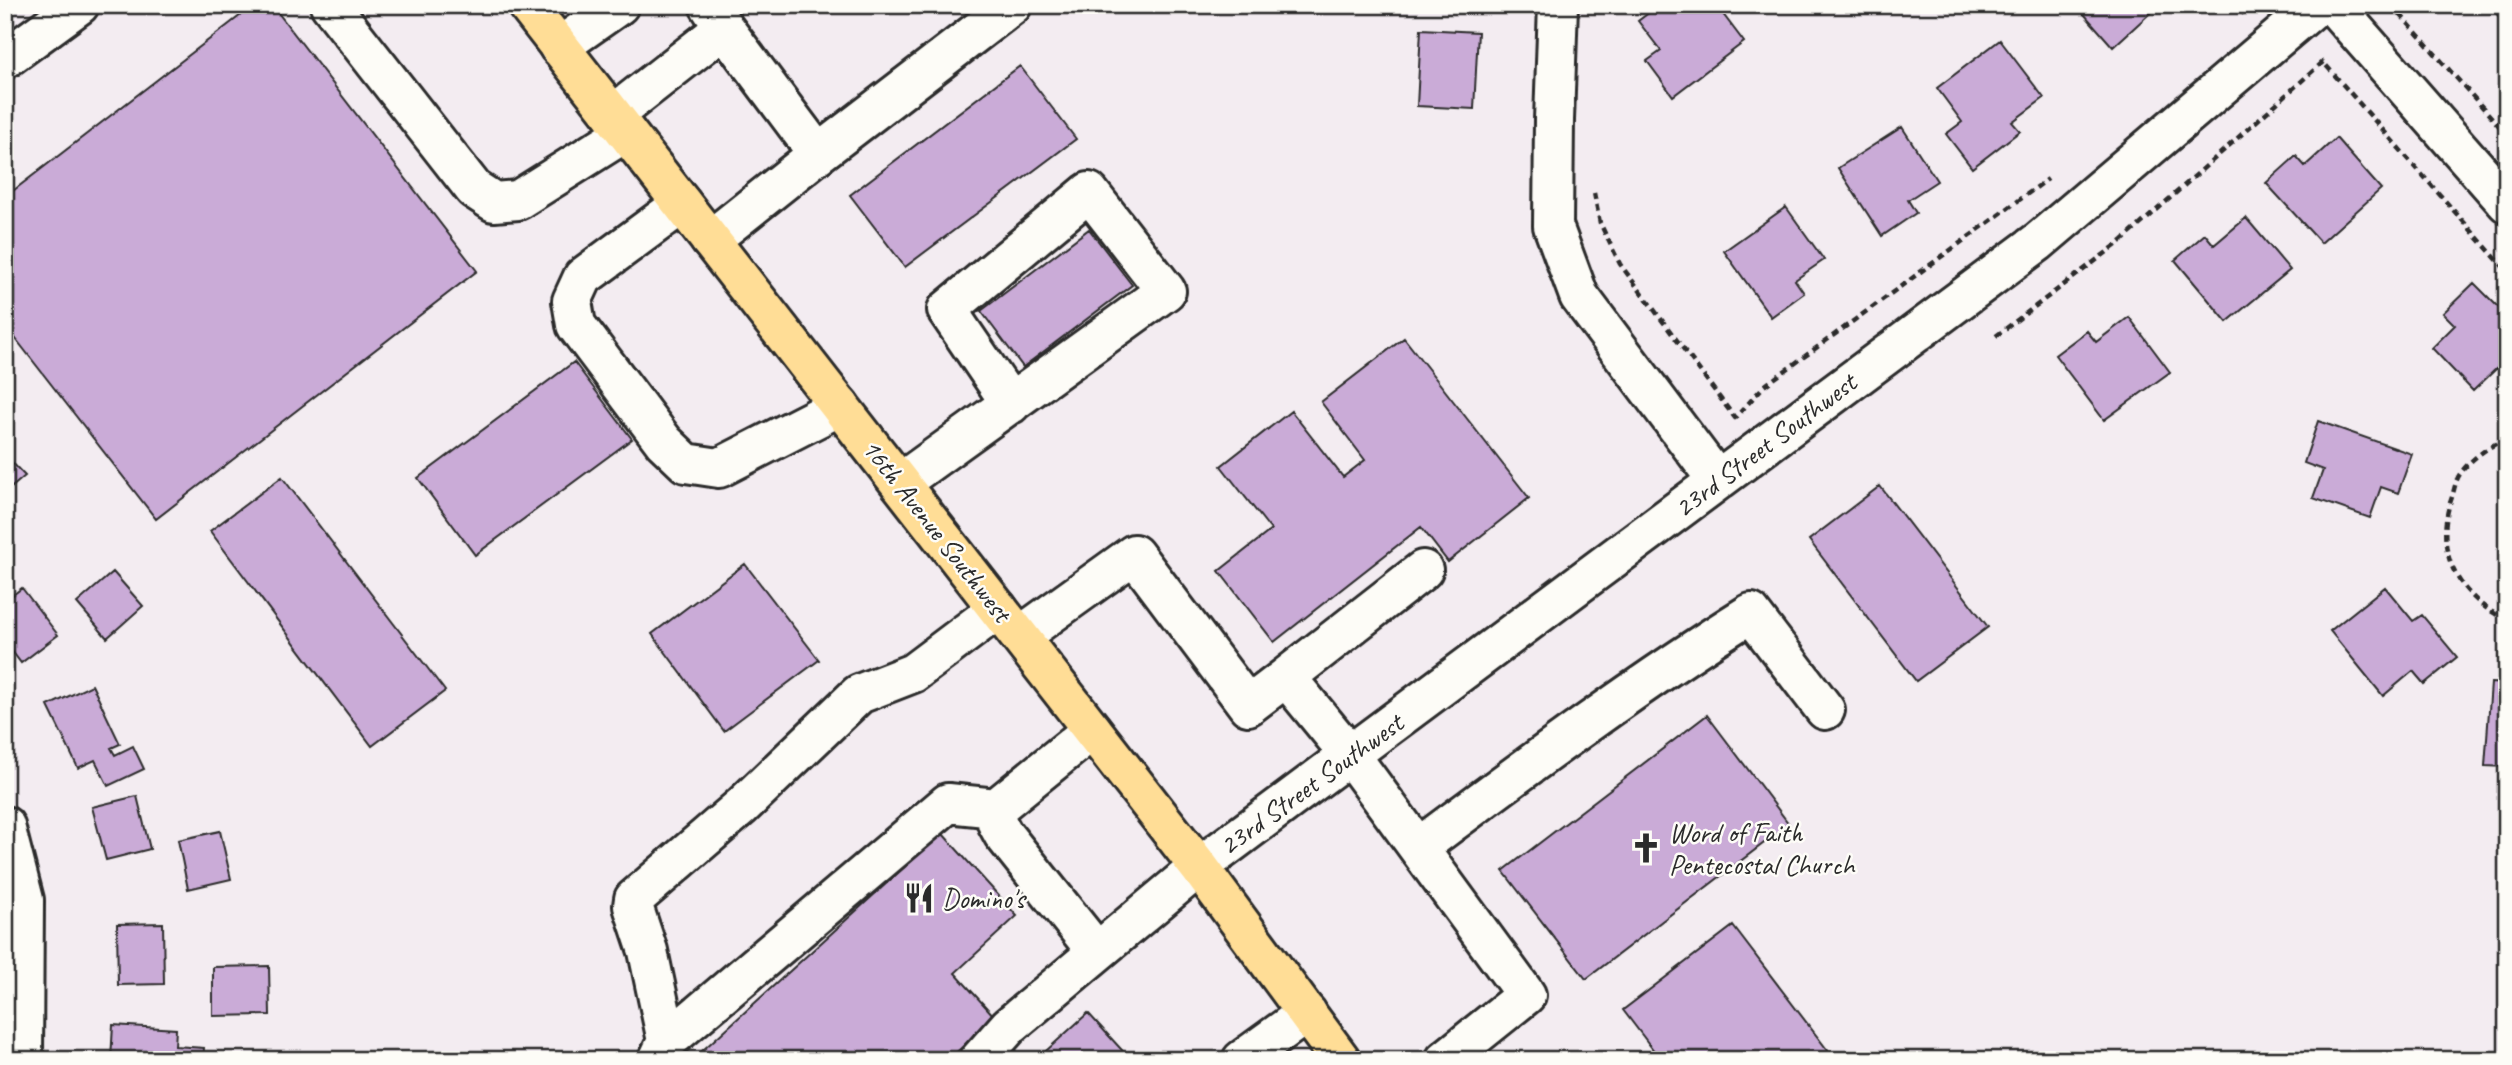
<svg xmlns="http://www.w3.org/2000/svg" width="2512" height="1065" font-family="Caveat,sans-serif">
	<rect width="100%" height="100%" fill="#f3ecf1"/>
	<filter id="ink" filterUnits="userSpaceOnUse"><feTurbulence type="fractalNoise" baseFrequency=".0143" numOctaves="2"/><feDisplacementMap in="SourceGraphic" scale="14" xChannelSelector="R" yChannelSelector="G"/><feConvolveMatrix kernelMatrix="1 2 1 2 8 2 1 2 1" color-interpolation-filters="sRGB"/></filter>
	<g filter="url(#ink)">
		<path fill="#caabd7" stroke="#2b2b2b" stroke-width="2" d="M254,5H272L477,271L156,519L5,325V197Z
			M1659,5H1716L1744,42L1673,96L1647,61L1661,51L1638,21Z
			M2093,5H2159L2113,47L2084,14Z
			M2503,5H2507V26L2495,12Z
			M1421,29L1478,32L1474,109L1417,106Z
			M2000,40L2044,98L2012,122L2020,131L1972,168L1946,134L1962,122L1937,88Z
			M1020,66L1076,139L905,267L850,195Z
			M1902,127L1937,181L1908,200L1916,213L1882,236L1838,168Z
			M2336,138L2381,189L2321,243L2266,183L2296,156L2305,166Z
			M1786,207L1824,260L1795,280L1804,293L1771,317L1724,251Z
			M2246,218L2290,270L2227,322L2175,260L2205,234L2214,245Z
			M1089,229L1132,285L1023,367L981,311Z
			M2474,283L2507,316V378L2497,368L2473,391L2432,348L2455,325L2443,313Z
			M2129,317L2170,372L2104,420L2055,355L2087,331L2096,342Z
			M1404,338L1529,498L1448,562L1421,527L1274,642L1219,571L1271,530L1221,466L1291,411L1343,477L1365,460L1321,402Z
			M574,362L632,439L475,555L418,478Z
			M2318,421L2412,454L2398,493L2381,487L2370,518L2313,498L2323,470L2304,463Z
			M5,455L25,476L5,493Z
			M282,477L445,691L372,746L210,531Z
			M1880,486L1988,627L1916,681L1809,540Z
			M5,532L14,543L5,550Z
			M745,564L819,660L724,731L652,634Z
			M113,572L143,606L107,638L77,603Z
			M2385,587L2413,621L2422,615L2457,657L2424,684L2413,671L2383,696L2330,631Z
			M22,588L58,635L21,663L5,642V601Z
			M2491,683L2507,684V767L2485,766Z
			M92,685L120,744L111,748L115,755L133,746L144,769L108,786L95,760L78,768L48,706Z
			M1707,715L1789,824L1586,979L1503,871Z
			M137,796L150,849L106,860L92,807Z
			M220,831L231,879L188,889L178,840Z
			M942,833L1017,916L955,973L995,1017L948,1060H692Z
			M163,923L164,984L118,985L117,924Z
			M1733,926L1835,1060H1661L1623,1010Z
			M269,966L270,1015L213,1016V967Z
			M1088,1013L1131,1060H1036Z
			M113,1025L176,1029L175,1046L204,1048L203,1060H111Z"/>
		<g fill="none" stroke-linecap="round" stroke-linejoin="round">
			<g stroke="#2b2b2b" stroke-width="44">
				<path id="minor" d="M330,5L474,189L494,202L518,200L626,132
					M1558,5L1554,120L1553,226L1579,296L1717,480
					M2333,5L2507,203
					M724,28L818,154
					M559,47L619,5
					M5,59L79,5
					M613,115L724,28L709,5
					M682,204L583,277L572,301L576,325L664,442L686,463L719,468L840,406
					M710,240L818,154L1012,5
					M900,483L1166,291L1089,192L947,310L1011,404
					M1020,636L1134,554L1248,706L1286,677L1350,755L1526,995L1445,1060
					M1286,677L1423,570
					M996,808L997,823L1003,834L1097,952
					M5,826L24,900L23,1060
					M1419,847C1528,766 1636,685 1751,613L1825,710
					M667,1041L648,951L633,906L634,899L741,807L859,694L913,673L998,609
					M658,1060L667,1041L948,803L996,808L1092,730
					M979,1060L1009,1026L1199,867L2038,242L2317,5
					M1242,1060L1307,1013"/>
			</g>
			<g stroke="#2b2b2b" stroke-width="44">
				<path id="major" d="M527,5L1199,867L1341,1060"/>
			</g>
			<path stroke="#2b2b2b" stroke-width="4.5" stroke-dasharray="7 5" stroke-linecap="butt" d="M2392,5L2507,135
				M2241,14L2250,5
				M1594,193L1600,223L1620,264L1735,418L1764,386L2048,179
				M1996,336L2123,240L2323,62L2507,271
				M2507,438C2490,446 2471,458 2460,474C2455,481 2454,492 2451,500C2433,552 2459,598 2507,620"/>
			<use href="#minor" stroke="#fdfcf7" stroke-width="38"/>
			<use href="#major" stroke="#ffdd96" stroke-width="38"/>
		</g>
	</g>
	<defs>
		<g id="church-bare" transform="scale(2.415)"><path d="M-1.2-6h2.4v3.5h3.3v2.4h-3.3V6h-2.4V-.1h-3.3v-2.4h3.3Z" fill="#2b2b2b" stroke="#fdfcf7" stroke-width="2.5" paint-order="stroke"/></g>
		<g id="restaurant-bare" transform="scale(2.415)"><path d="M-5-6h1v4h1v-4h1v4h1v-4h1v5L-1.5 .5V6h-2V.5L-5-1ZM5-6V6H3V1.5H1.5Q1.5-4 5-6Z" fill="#2b2b2b" stroke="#fdfcf7" stroke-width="2.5" paint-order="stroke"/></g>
	</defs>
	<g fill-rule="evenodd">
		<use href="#church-bare" x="1646" y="848"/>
		<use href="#restaurant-bare" x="919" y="898"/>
	</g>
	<g text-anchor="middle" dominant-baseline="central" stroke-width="5" stroke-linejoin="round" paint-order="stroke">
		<g font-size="28" fill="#2b2b2b" stroke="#fdfcf7">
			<text transform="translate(1765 445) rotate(-37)">23rd Street Southwest</text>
			<text transform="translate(937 530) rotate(52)">16th Avenue Southwest</text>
			<text transform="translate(1311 784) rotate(-36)">23rd Street Southwest</text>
		</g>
		<g font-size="28" fill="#2b2b2b" stroke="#fdfcf7" text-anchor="start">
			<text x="1669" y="832">Word of Faith<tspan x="1669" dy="32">Pentecostal Church</tspan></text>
			<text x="942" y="898">Domino's</text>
		</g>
	</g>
	<rect width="2512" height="1065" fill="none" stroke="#fdfcf7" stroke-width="28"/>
	<rect x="14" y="14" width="2484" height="1037" fill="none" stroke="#2b2b2b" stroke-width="2.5" filter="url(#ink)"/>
</svg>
